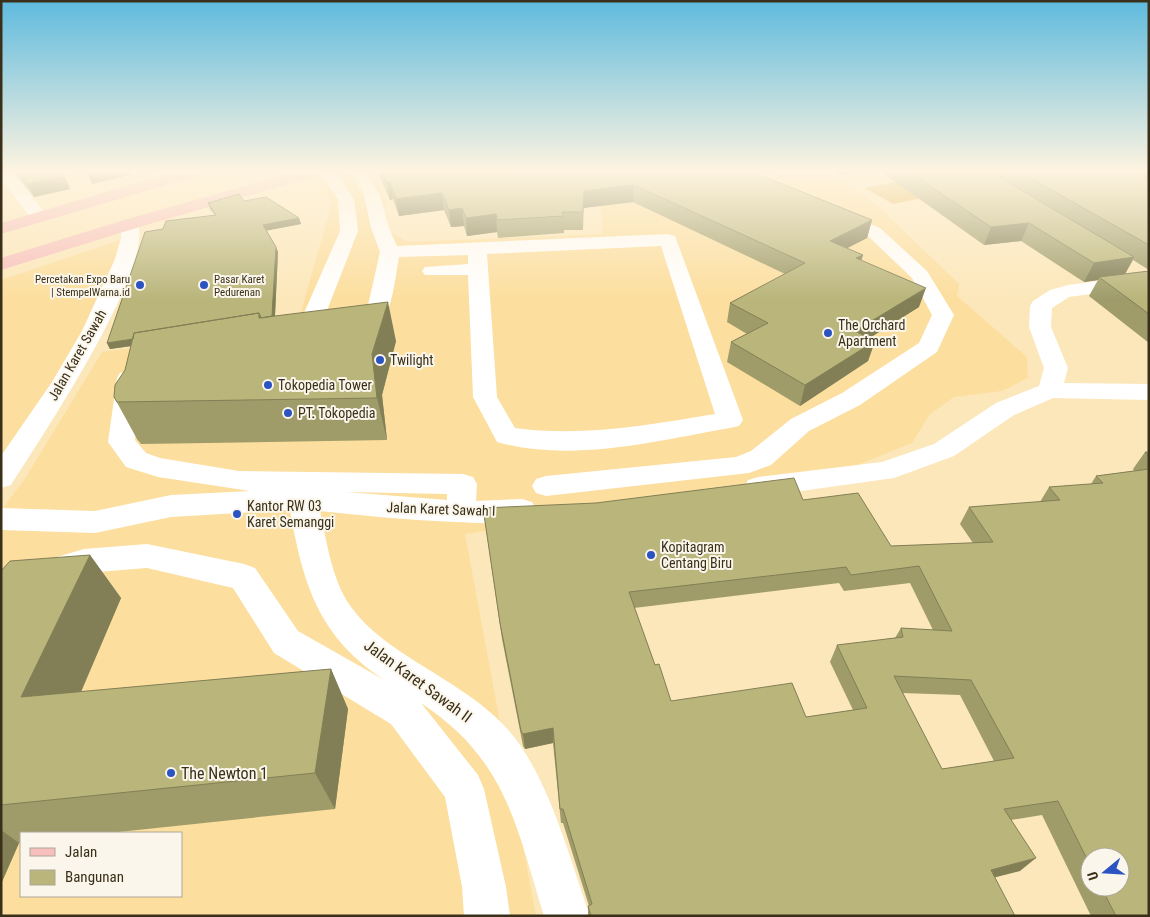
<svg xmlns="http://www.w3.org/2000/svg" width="1150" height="917" font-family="'Roboto Condensed',sans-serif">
	<rect width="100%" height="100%" fill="#fce7ba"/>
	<path fill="#fcde9e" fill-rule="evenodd" d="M337,171H372L386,203L379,225L408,242L602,234V210L577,190L749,177L789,171H827L876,204L959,284L957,296L1027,357L1028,378L1002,391L954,397L930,414L912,443L810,484L465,534L536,916H1V511L26,477L102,352L297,326L332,203L313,177ZM21,833H181V896H21Z
		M123,239L96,309L74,351L1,463V280Z"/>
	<path fill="#e3b64f" d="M926,176L956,191L893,204L865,188Z"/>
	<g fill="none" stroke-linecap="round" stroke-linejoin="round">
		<path fill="#fff" fill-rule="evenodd" d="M150,171H166L170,181L162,186L156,184Z
			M312,171H331L339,177L354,199L358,231L326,313L329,322L346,330L349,335L346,340L338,342L330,340L311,331L304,313L340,231L338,199L327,183Z
			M350,171H366L380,195L389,228L397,246L668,234L675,236L743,420L739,426L730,428C655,441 572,463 497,442L473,397L468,275H425L422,271L425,267L468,264V255L399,257C394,283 391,345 352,336L349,331L366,314L380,252L371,228L364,195ZM661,246L715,414C649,425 582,437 515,428L497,397L487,254Z
			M8,172L14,174L45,213L48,217L45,221H33L4,183L1,184V174Z
			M835,210L880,228L927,271L954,315L937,352L860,405L809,431L771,465L749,473L546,496L536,493L532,486L536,479L546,476L736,457L751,451L791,419L842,393L919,343L932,315L912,278L868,236L829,219L826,215L829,211Z
			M130,219L136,220C162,258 35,447 11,485L1,488V456L52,382L82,331L115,259L121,238V224L124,220Z
			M1149,274V286L1069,297L1052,308L1051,327L1068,368L1064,383L1149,384V400L1053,398L1014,415L954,456L894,478L758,497L748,494L744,487L748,480L758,477L882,462L934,444L996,403L1039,386L1044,368L1029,327L1030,306L1033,301L1050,290L1068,285Z
			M129,371L138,373L141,378L135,440L146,453L160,458L239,471L463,474L473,477L477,484L476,501L522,499L532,502L537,510L532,518C508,525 481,523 455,522C410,520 365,516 320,511C326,538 330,567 342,592C373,654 463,676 510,732C549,778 570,859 590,916H544C516,825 506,759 421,703L478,775L484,789L506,887L510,916H464L462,887L445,797L391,724L274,653L233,588L147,568L84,573L58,582L47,578L42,569L47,560L84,549L147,544L244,564L255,568L298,631L386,681C319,638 303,585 290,510L171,517L95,533L1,530V508L95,511L171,495L250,491L158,477L126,467L108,442L117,378L120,373ZM346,492L447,494V500Z"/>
		<path fill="#f7bfbb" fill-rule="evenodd" d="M178,171H205L203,174L1,234V223Z
			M299,171H326L324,174L136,228L1,270V258L124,220Z"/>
	</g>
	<path fill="#9f9c6a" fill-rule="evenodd" d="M11,171H62L70,189L34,197L15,173Z
		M377,171H778L757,174L872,220L867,238L847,248L863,255L861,260L919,307L869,338L875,341L868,361L800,406L727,362L731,342L747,334L727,322L730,303L785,274L633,202L583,208V230H564V233L498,238L497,232L467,236L464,226L451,227L444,210L399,216L393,199L390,200Z
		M832,171H872L837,175Z
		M880,171H1149V270L1133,260L1125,274L1149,271V343L1089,296L1098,280L1084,282L1021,241L984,245Z
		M244,201L299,218L301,224L266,230L278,252L275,316L396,341L382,395L387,440L141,444L137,439L114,397L125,370L131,346L110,349L107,343L163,229L215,215L210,209L208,203Z
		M1145,452H1149V916H1091L1042,815L1011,820L1020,871L589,906L563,823H561L553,743L525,749L523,746L502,639L483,508L803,500L891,546L973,543L960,524L969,507L1040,502L1049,487L1091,484L1096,476L1134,471L1133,469ZM839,583L844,591L910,583L933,630L901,628L895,638L837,645L830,662L853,710L806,717L671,701L655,665L634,608ZM902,693L960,695L994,761L942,769ZM1090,857L1120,887H1090Z
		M90,555L121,598L81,692L331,669L348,709L335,809L109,833H21V843H19L1,884V571Z
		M588,906L591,916H588Z"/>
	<path fill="#827f56" d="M62,171L70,189L34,197L28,184Z
		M93,171H129L130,175L92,184L87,173Z
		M726,171H778L725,179Z
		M838,171H872L837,175Z
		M998,171H1005L1001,182L993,184Z
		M1144,171H1149V175L1144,184L1136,186Z
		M390,182L393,199L390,200L387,183Z
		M634,185L633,202L583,208V230L584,191Z
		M442,193L444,210L399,216L396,199Z
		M462,208L464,226L451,227L449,210Z
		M496,214L497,232L467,236L466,218Z
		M299,218L301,224L265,231L263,225Z
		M872,220L867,238L826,259L830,241Z
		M1029,223L1021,241L984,245L991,227Z
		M276,247L278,252L274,335L259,318V313Z
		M863,255L857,273L856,258Z
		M1134,257L1124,276L1099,277L1098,280L1084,282L1094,263Z
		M926,288L919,307L849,351L855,331Z
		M388,302L396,341L382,395L387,440L377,398L372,354Z
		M158,336L161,342L110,349L107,343Z
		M875,341L868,361L800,406L805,385Z
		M90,555L121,598L62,736L21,697Z
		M331,669L348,709L335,809L315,773Z
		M553,728V743L525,749L523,734Z
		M1,830L19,843L1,884Z
		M1036,858L1020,871L977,882L991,870Z"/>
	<path fill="#b9b57b" stroke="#827f56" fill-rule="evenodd" d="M18,171H62L64,176L28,184Z
		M382,171H750L872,220L830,241L863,255L856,258L926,288L855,331L875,341L805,385L731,342L768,323L730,303L805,263L634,185L584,191L583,212H562L563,216L497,220L496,214L466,218L462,208L449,210L442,193L396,199L390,182L387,183Z
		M908,171H999L998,173L1001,178L1134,257L1094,263L1029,223L991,227Z
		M1018,171H1145L1143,175L1145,179L1149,180V245Z
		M239,194L244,201L266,197L299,218L263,225L276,247L272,316L261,318L259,313L134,333L133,339L107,343L145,232L163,229L166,221L216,215L208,203Z
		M1149,271V314L1099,277Z
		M388,302L372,354L377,398L117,402L114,397L115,385L125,370L134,333L259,313V318Z
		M1145,452H1149V456Z
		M1149,469V916H1116L1101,887H1120V857H1090V865L1058,801L1004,809L1036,858L991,870L1015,916H591L588,906L592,904L563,809H560L553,728L523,734L521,731L500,623L483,508L596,503L794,478L803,500L858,493L891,546L993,542L969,507L1060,500L1049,487L1103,483L1096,476ZM919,566L952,631L901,628L903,637L837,645L867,708L806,717L792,683L671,701L659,664L655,665L629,592L846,567L851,575ZM894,676L971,680L1014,758L942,769Z
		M90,555L21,697L331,669L315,773L1,805V571L10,561Z"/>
	<linearGradient id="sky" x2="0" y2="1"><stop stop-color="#5ebade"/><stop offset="0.57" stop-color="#fef4e0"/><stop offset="1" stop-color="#fef4e0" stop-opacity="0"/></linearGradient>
	<rect width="1150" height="300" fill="url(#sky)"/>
	<g fill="#2b53c2" stroke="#fbf6eb" stroke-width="2">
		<circle cx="140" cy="285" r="5"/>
		<circle cx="204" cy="285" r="5"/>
		<circle cx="828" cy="333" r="5"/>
		<circle cx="380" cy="360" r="5"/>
		<circle cx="268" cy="385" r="5"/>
		<circle cx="288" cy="413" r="5"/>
		<circle cx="237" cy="514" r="5"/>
		<circle cx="651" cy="555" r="5"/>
		<circle cx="171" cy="773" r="5"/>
	</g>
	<g text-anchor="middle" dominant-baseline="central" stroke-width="4" stroke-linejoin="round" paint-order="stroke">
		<g font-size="11" fill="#3a301a" stroke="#fbf6eb" text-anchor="end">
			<text x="130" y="279">Percetakan Expo Baru<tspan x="130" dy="13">| StempelWarna.id</tspan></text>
			<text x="214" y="279" text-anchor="start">Pasar Karet<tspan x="214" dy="13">Pedurenan</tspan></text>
		</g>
		<g font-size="14" fill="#3a301a" stroke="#fbf6eb" text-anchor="start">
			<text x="838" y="325">The Orchard<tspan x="838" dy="16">Apartment</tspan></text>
			<text x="390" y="360">Twilight</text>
			<text x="278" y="385">Tokopedia Tower</text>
			<text x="298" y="413">PT. Tokopedia</text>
			<text x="247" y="506">Kantor RW 03<tspan x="247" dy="16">Karet Semanggi</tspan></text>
			<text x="661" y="547">Kopitagram<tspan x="661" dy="16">Centang Biru</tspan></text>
		</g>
		<g font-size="14" fill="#3a301a" stroke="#fbf6eb">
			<text transform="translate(77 355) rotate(-60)">Jalan Karet Sawah</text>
			<text transform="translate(441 509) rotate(2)">Jalan Karet Sawah I</text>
		</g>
		<g font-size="16" fill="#3a301a" stroke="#fbf6eb">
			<text transform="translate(418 681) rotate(36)">Jalan Karet Sawah II</text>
		</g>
		<g font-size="16" fill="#3a301a" stroke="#fbf6eb" text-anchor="start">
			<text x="181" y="773">The Newton 1</text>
		</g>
	</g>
	<rect width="1150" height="917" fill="none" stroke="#3a301a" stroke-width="5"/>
	<rect x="20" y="832" width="162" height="65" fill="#fbf6eb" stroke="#aea797"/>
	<rect x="30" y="848" width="25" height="8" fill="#f7bfbb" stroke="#aea797"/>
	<text x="65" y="857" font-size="15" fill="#3a301a">Jalan</text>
	<rect x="30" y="870" width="25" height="15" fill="#b9b57b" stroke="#aea797"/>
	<text x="65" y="882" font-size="15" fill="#3a301a">Bangunan</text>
	<g transform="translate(1105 872) rotate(252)"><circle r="24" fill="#fbf6eb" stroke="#aea797"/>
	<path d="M0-4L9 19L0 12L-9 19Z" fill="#2b53c2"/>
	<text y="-8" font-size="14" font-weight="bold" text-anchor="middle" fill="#3a301a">U</text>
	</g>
</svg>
